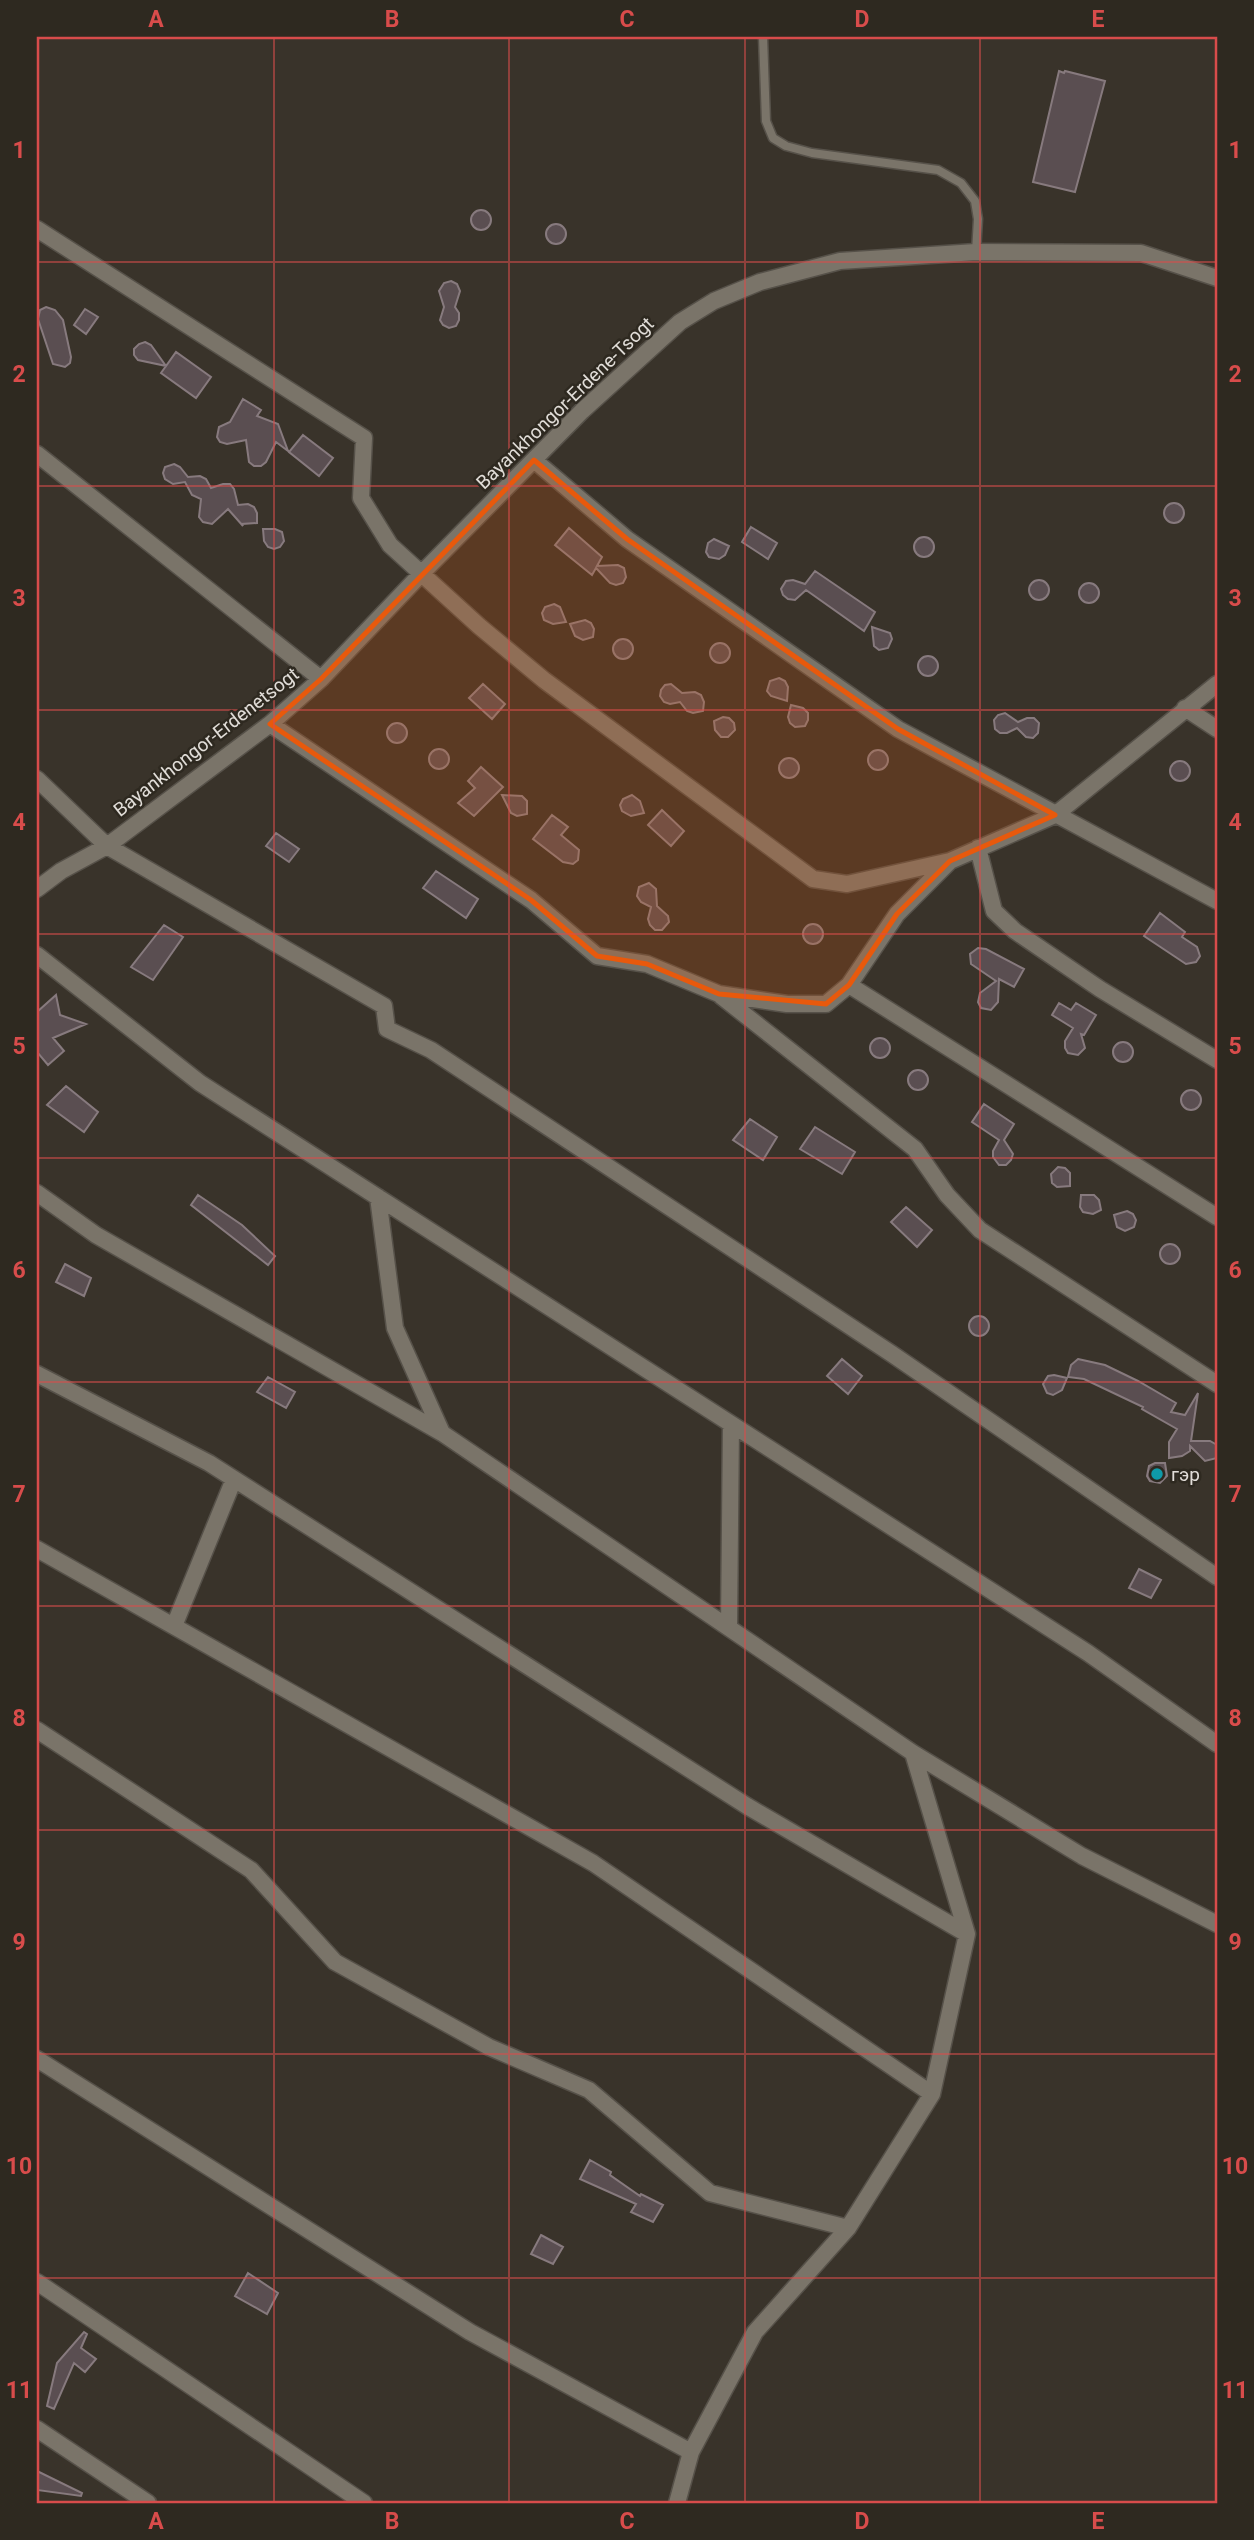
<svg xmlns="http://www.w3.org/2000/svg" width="1254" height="2540" font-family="Roboto,sans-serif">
	<rect width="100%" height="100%" fill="#39332a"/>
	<path fill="#5a4e51" stroke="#877a7e" stroke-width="2" d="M1059,71L1064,73L1065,71L1105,81L1075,192L1033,182Z
		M471 220a10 10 0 1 1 20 0a10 10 0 1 1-20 0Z
		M546 234a10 10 0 1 1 20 0a10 10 0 1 1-20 0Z
		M451,281L457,284L460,291L455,307L459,313V320L456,326L449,328L443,325L440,320L444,307L439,291L444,283Z
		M46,307L55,310L63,320L71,357L70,363L65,367L53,364L38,319L40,310Z
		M85,309L98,317L86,334L74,325Z
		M145,342L151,345L166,366L176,352L211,377L196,398L161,373L166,366L138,360L134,355V349L139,344Z
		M243,399L261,410L257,416L278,424L288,451L276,442L266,462L261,466H254L249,462L246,440L227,444L220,442L217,437L219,427L230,422Z
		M303,435L333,458L319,476L289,452Z
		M174,464L180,467L188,477L200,476L206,479L211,488L223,484H230L234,489L238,505L248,504L254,507L257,513V523L242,524L243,526L228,509L212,524L203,522L199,517L201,499L192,495L185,482L173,484L165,479L163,473L165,467Z
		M1164 513a10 10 0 1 1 20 0a10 10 0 1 1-20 0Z
		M751,527L777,543L768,559L742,542Z
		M569,528L602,557L597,566L618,565L624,568L626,577L623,583L616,585L610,583L596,568L592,575L555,545Z
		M263,529H275L282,532L284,541L280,547L274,549L268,547L264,541Z
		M914 547a10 10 0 1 1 20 0a10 10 0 1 1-20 0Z
		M714,539L729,546L725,555L719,559L709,557L706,552L708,543Z
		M815,571L875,612L864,631L806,590L795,600L788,599L783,595L781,589L786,581L793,580L805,584Z
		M1029 590a10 10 0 1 1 20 0a10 10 0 1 1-20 0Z
		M1079 593a10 10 0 1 1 20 0a10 10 0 1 1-20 0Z
		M554,604L560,607L566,622L553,624L544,620L542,613L545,607Z
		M585,620L591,623L594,629L593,637L583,640L575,636L570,624Z
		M872,627L890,633L892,639L888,648L879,650L874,646Z
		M613 649a10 10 0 1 1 20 0a10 10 0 1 1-20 0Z
		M710 653a10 10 0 1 1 20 0a10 10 0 1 1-20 0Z
		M918 666a10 10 0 1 1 20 0a10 10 0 1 1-20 0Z
		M779,678L785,681L788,687L787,701L771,696L767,691L770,681Z
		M483,684L505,704L492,719L469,698Z
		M671,684L682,693L695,692L701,695L704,702L703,711L693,713L687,711L680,702L670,704L664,702L660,696L661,690L665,685Z
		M791,705L803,708L808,713V720L805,726L795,727L790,723L788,717Z
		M1005,713L1018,722L1027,718H1034L1039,723L1038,733L1033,738L1026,737L1017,728L1007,733H1000L995,729L994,720L998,715Z
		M723,717L729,718L734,723L735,730L728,737H721L715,730L714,721Z
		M387 733a10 10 0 1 1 20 0a10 10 0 1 1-20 0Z
		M429 759a10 10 0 1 1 20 0a10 10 0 1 1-20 0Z
		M868 760a10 10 0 1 1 20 0a10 10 0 1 1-20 0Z
		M779 768a10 10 0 1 1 20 0a10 10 0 1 1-20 0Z
		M1170 771a10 10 0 1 1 20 0a10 10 0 1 1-20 0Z
		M481,767L503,787L474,816L458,803L475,788L468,781Z
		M502,795L522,796L527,801V814L517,816L511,813Z
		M632,795L640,801L644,813L631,816L622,811L620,805L623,799Z
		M662,810L684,831L671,846L648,825Z
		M552,815L568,827L561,835L579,850L578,860L573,864L563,862L533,839Z
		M276,833L299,849L289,862L266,846Z
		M436,871L478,899L466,918L423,888Z
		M649,883L656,889L657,906L668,916L669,922L662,930H655L650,925L648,919L651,907L641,902L637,896L639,887Z
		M1160,913L1185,932L1182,937L1197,947L1200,956L1196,962L1186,964L1144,936Z
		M803 934a10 10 0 1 1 20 0a10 10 0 1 1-20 0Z
		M164,925L183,937L153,980L131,967Z
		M978,948L986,949L1024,969L1014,987L999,979L998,1002L991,1010L981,1008L978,1002L980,993L996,981L971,964L970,954Z
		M56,995L60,1015L86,1024L53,1038L64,1051L48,1065L37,1052V1012Z
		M1059,1003L1071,1010L1076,1003L1096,1015L1084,1035L1081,1034L1085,1048L1078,1055L1068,1053L1065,1048V1041L1073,1028L1052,1015Z
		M870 1048a10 10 0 1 1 20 0a10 10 0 1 1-20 0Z
		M1113 1052a10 10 0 1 1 20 0a10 10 0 1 1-20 0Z
		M908 1080a10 10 0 1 1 20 0a10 10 0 1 1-20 0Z
		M66,1086L98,1112L84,1132L47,1105Z
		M1181 1100a10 10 0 1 1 20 0a10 10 0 1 1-20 0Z
		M984,1104L1014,1124L1004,1140L1013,1154L1011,1160L1006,1165H999L993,1157V1151L999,1140L972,1122Z
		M750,1119L777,1137L763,1160L733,1140Z
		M815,1127L855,1152L842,1174L800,1149Z
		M1058,1167L1065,1168L1070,1173V1186L1057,1187L1052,1183L1051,1174Z
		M198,1195L242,1225L275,1256L268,1265L191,1205Z
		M1081,1195H1094L1099,1200L1101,1210L1093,1214L1083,1212L1080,1207Z
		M906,1207L932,1230L917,1247L891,1222Z
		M1127,1211L1133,1214L1136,1220L1134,1227L1125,1231L1117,1227L1114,1215Z
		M1160 1254a10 10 0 1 1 20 0a10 10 0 1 1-20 0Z
		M65,1264L91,1278L84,1296L56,1282Z
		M969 1326a10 10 0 1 1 20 0a10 10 0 1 1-20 0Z
		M842,1359L862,1376L848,1394L827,1376Z
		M1078,1359L1105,1365L1138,1381L1176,1403L1171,1412L1185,1415L1198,1393L1191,1441H1210L1217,1445V1458L1205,1461L1190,1446V1451L1182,1456L1169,1458V1442L1177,1429L1142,1409L1143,1407L1084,1379L1068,1377L1071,1365Z
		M1054,1375L1067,1378L1062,1390L1053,1395L1047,1393L1043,1384L1048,1376Z
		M268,1377L295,1392L286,1408L257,1392Z
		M1155,1463H1165L1167,1476L1160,1483L1150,1481L1147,1476L1149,1466Z
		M1139,1569L1161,1580L1151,1598L1129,1588Z
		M590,2160L611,2172L610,2175L640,2196L641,2194L663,2205L653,2222L631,2212L636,2204L580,2179Z
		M541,2235L563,2247L553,2264L531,2254Z
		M248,2273L278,2293L267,2314L235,2296Z
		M84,2332L87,2334L81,2348L96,2359L85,2372L74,2363L54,2409L47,2406L57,2363Z
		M37,2471L82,2493L81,2496L37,2490Z"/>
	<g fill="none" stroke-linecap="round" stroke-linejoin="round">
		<g stroke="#565149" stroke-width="11">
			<path id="service" d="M763,37L766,121L773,138L786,146L812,153L938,170L961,183L975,201L978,219L976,252"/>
		</g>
		<g stroke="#565149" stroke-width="19">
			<path id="minor" d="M37,229L364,438L361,498L390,545L479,626L544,680L813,879L847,884L950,861L1055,815L1217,684
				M37,454L321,679
				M534,460L627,539L898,729L1217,901
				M1185,708L1217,729
				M270,724L531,900L597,956L647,964L719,994L787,1004H826L849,985L897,914L949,862
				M37,779L107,846L384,1006L387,1029L431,1050L892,1354L1217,1577
				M978,848L994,911L1015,931L1100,989L1217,1060
				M37,889L61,871L107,846L270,724L321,679L421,574L582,411L680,322L714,301L760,282L840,261L976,252L1141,253L1217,278
				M37,955L200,1083L1088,1653L1217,1744
				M849,985L1217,1217
				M721,996L915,1149L947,1195L980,1230L1217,1384
				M37,1193L96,1235L442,1433L913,1753L1082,1856L1217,1924
				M378,1197L395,1328L442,1433
				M37,1374L209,1463L747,1806L967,1934
				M37,1549L593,1863L932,2094
				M174,1626L234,1479
				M729,1627L731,1424
				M37,1730L251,1870L335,1962L489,2047L589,2090L710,2193L848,2228
				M37,2059L470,2332L691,2452
				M37,2282L364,2503
				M37,2429L148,2503
				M677,2503L691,2452L755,2332L848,2228L932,2094L967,1934L913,1753"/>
		</g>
		<use href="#service" stroke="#7a7469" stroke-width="8"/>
		<use href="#minor" stroke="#7a7469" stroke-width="16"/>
	</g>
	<path fill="#e8590c" fill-opacity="0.2" stroke="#e8590c" stroke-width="5" stroke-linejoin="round" d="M534,460L627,539L898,729L1055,815L950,861L897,914L849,985L826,1004L719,994L647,964L597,956L531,900L270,724L321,679Z"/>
	<path fill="none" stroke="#d84c4b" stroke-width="2" stroke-opacity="0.55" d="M274,37V2503M509,37V2503M745,37V2503M980,37V2503M37,262H1217M37,486H1217M37,710H1217M37,934H1217M37,1158H1217M37,1382H1217M37,1606H1217M37,1830H1217M37,2054H1217M37,2278H1217"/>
	<circle fill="#0f9aa8" stroke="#2e2920" stroke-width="2.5" cx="1157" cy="1474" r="7"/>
	<g text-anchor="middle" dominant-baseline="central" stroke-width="5" stroke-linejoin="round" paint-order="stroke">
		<g font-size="19" fill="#e1ddd8" stroke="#2e2920">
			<text transform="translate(565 403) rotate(-44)">Bayankhongor-Erdene-Tsogt</text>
			<text transform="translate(206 742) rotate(-38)">Bayankhongor-Erdenetsogt</text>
		</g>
		<g font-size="19" fill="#e1ddd8" stroke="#2e2920" text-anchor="start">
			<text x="1171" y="1474">гэр</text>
		</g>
	</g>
	<rect width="1254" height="2540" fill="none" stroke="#2e2920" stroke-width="77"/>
	<rect x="38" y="38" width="1178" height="2464" fill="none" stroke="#d84c4b" stroke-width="2.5"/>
	<g font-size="23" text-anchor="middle" font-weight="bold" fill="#d84c4b">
		<text x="156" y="27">A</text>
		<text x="392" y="27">B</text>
		<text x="627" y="27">C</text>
		<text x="862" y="27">D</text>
		<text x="1098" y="27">E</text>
		<text x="19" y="158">1</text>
		<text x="1235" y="158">1</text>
		<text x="19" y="382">2</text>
		<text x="1235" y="382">2</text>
		<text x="19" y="606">3</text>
		<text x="1235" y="606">3</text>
		<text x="19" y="830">4</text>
		<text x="1235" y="830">4</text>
		<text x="19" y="1054">5</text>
		<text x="1235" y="1054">5</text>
		<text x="19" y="1278">6</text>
		<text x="1235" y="1278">6</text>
		<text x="19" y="1502">7</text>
		<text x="1235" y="1502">7</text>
		<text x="19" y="1726">8</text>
		<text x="1235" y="1726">8</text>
		<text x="19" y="1950">9</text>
		<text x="1235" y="1950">9</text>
		<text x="19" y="2174">10</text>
		<text x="1235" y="2174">10</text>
		<text x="19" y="2398">11</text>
		<text x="1235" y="2398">11</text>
		<text x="156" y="2529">A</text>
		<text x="392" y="2529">B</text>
		<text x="627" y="2529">C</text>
		<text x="862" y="2529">D</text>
		<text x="1098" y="2529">E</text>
	</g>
</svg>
